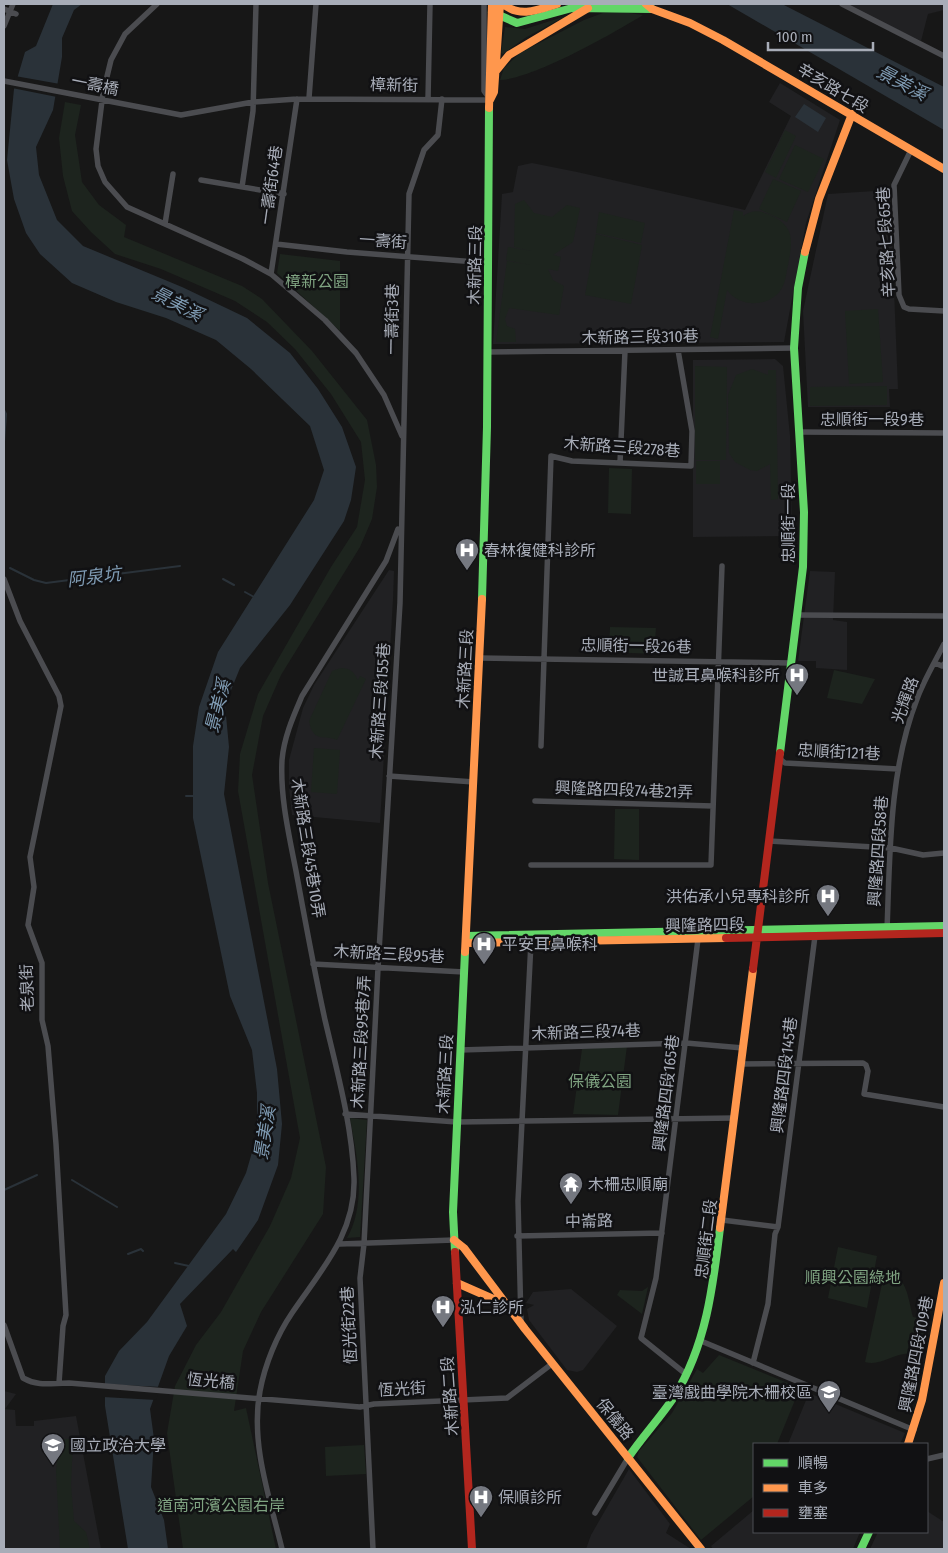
<svg xmlns="http://www.w3.org/2000/svg" width="948" height="1553" font-family="'Fira Sans Condensed','Noto Sans TC',sans-serif">
	<rect width="100%" height="100%" fill="#171717"/>
	<path fill="#212123" d="M843,4H944V10L928,14L921,41Z
		M780,83L840,120L806,223L784,342L493,344L502,194L513,192L518,166L532,163L577,172L745,210L791,116L769,102Z
		M890,190L898,389H889L890,407H808L803,311L828,194Z
		M775,359L783,366L790,436L792,536L693,537V360Z
		M389,570L394,571L393,599L380,823L292,815L289,787V760L303,708L314,685Z
		M810,571L835,572L833,620L847,622V670L816,668V661H798Z
		M571,1289L617,1326L583,1370L577,1372L567,1370L529,1320L527,1309L534,1305L526,1303L533,1292Z
		M4,1391L16,1394L5,1409L15,1410L16,1426H34V1421L76,1416L101,1549H4Z
		M809,1393L905,1433L900,1444H788Z
		M629,1469L670,1524L666,1533L691,1549H586L591,1535Z
		M754,1510V1532H860L853,1549H713L711,1546Z
		M927,1511L944,1522V1549H870L878,1532H927Z"/>
	<path fill="#1d241e" d="M622,12L643,15C614,33 533,79 500,80L504,68L520,53L584,20L603,13Z
		M566,16L525,38L503,54L501,53L505,27L525,29Z
		M65,102L81,105L75,135L82,182L99,205L126,225L124,237L242,286L262,299L312,351L367,420L376,465L377,487L372,519L360,547L281,675L263,716L252,775L268,883L326,1167L323,1214L261,1312L243,1351L234,1411L246,1408L276,1549H183L167,1433L175,1386L196,1345L221,1312L270,1226L291,1178L300,1138L238,791L240,754L258,694L331,567L357,527L365,480L361,442L331,394L295,349L267,322L235,301L161,269L115,254L91,232L72,211L63,176L59,138Z
		M785,130L796,136L776,178L765,172Z
		M795,145L824,159L808,192L779,179Z
		M773,179L801,191L787,222L759,209Z
		M524,200L534,213L552,217L567,205L580,208L573,242L553,255L561,257L558,271L548,269L553,280L564,286L559,315L509,308L505,319L507,326L515,329L516,342H496L507,261L531,265L506,260L508,247L532,251L514,247L515,204Z
		M734,210L743,212V216C751,210 759,210 768,214C795,226 793,239 788,265C786,273 786,283 780,291C767,308 739,307 727,290L718,339L710,337Z
		M599,212L645,223L641,243L596,233Z
		M596,234L642,245L631,304L585,295Z
		M280,254L340,261V331L277,273Z
		M878,309L883,382L849,384L845,311Z
		M695,366L727,367L726,460H695Z
		M752,369L768,375V370H776L778,499L771,500L770,464L757,471L750,470L735,462L729,453L728,395L736,375Z
		M887,386V405L810,406V387Z
		M696,461H720V484H696Z
		M609,468L632,469L631,514L608,513Z
		M610,627L656,628L654,654L609,652Z
		M341,668C350,668 354,672 358,680L360,676L366,679L337,740C325,734 313,744 309,721L332,671Z
		M834,670L875,679L862,704L827,698Z
		M314,748L340,750L337,794L311,792Z
		M615,809H639V860L614,859Z
		M627,1046L618,1115L573,1114L582,1049Z
		M350,1118L367,1120L360,1237L347,1238C367,1203 357,1156 350,1118Z
		M838,1247L877,1256L867,1308L828,1298Z
		M885,1270C907,1275 908,1298 913,1317L929,1320L922,1358C902,1344 884,1368 865,1362Z
		M648,1287L642,1314L617,1295L620,1290L642,1291Z
		M719,1355L800,1388L777,1444H754V1496L701,1540L637,1457L639,1451L672,1413L697,1369L703,1373Z
		M59,1439H73L71,1485L74,1521L86,1532L90,1549H60L56,1471Z
		M364,1445L366,1474L326,1476L325,1447Z"/>
	<path fill="#2a3239" d="M53,4H82L74,10L62,38V57L53,110L36,147L39,175L57,220L83,246L182,287L247,318L290,353L318,389L342,427L356,467L351,500L344,521L290,605L240,668L225,705L229,747L224,794L277,1069L282,1124L278,1165L258,1220L236,1252L233,1249L180,1304L187,1326L169,1356L150,1409L154,1439L151,1487L164,1520L168,1549H128L105,1406V1376L119,1351L147,1322L226,1214L246,1173L257,1135V1093L252,1050L230,996L193,818V746L199,707L218,652L314,500L324,470L310,426L251,369L216,340L166,318L116,302L72,283L40,254L26,233L14,199L7,160L14,89L25,52L36,46Z
		M727,4H782L944,87V130Z
		M804,104L826,118L818,132L795,117Z"/>
	<path fill="#171717" d="M15,76L60,84L57,97L12,88Z
		M103,1384L161,1387L156,1400L103,1397Z"/>
	<g fill="none" stroke-linecap="round" stroke-linejoin="round">
		<path stroke="#2a3239" stroke-width="2" d="M4,410L6,414L4,442
			M10,568L34,580L46,583L180,566
			M223,579L234,585
			M245,592L254,597
			M186,796H194
			M72,1180L117,1207
			M4,1190L37,1175
			M128,1254L141,1249L143,1251
			M175,1263L189,1266"/>
		<path stroke="#4b4c50" stroke-width="5.5" d="M157,4L125,34L111,60L103,93L96,149L98,166L105,182L127,207L243,259L271,274L325,320L356,353L384,395L402,436
			M484,4V91L489,98
			M842,4L944,56
			M4,9L16,14
			M4,26L13,4
			M4,81L181,115L253,102L297,99L490,100
			M309,98L316,4
			M428,99L430,4
			M911,150L894,185L899,295L904,307L909,309L944,311
			M201,180L284,194
			M242,187L253,111L256,4
			M165,224L173,174
			M276,244L347,252L489,263
			M271,274L297,99
			M488,352L794,348
			M799,432L944,433
			M620,463L625,351
			M4,579L20,621L59,696L61,706L30,857L34,887L28,925L42,963V1020L48,1046L56,1144L66,1315L63,1326L59,1383
			M797,615L944,616
			M480,658L791,663
			M935,663L942,666L944,664
			M541,746L551,456L572,461L691,466L692,431L678,350
			M779,758L785,763L898,769
			M389,776L474,782
			M535,801L713,806
			M769,841L891,848L923,855L944,853
			M531,865H711L722,566
			M887,930C890,853 889,771 917,699C924,680 935,662 944,644
			M313,964L464,972
			M460,1050L686,1043L743,1048
			M741,1064L863,1063L866,1065L868,1071L864,1094L944,1107
			M345,1114L457,1122L734,1118
			M722,1220L778,1227
			M517,1236L662,1233
			M340,1244L454,1240
			M521,1322L518,1201L531,942
			M4,1325L23,1378C39,1387 51,1383 69,1383L360,1407L374,1404L507,1398L553,1363
			M701,1341L914,1430
			M753,1363L768,1304L775,1234L778,1227L815,936L813,934
			M687,1375L641,1338L656,1278L698,939
			M927,1459L944,1455
			M595,1513L628,1458
			M282,1549C270,1499 250,1443 260,1391C265,1364 277,1335 292,1313C321,1270 356,1233 354,1178C352,1125 337,1071 325,1020C314,970 305,920 296,871C289,835 280,797 282,760C284,737 293,717 302,696L386,561L398,529
			M373,1549L360,1278L364,1244L378,968L400,603L409,194L424,150L438,135L442,99"/>
		<path stroke="#63d668" stroke-width="8" d="M492,12L517,23L572,8L652,9
			M482,599L487,427L489,108
			M780,753L803,567L804,512L794,348L798,288L805,252
			M466,936L944,926
			M455,1252L453,1212L465,952
			M628,1458C642,1437 660,1418 674,1397C706,1346 713,1287 720,1228
			M861,1549L869,1532"/>
		<path stroke="#ff974d" stroke-width="8" d="M503,4C520,18 538,10 557,4
			M646,4L652,9L690,23L723,40L944,169
			M496,71L509,55L588,8
			M490,100L494,92L500,4
			M489,108L492,4
			M805,252L819,199L852,114
			M466,943L726,938
			M465,952L482,599
			M720,1228L753,969
			M454,1240L464,1248L525,1329L701,1549
			M457,1283L507,1305
			M908,1444L922,1400L944,1283"/>
		<path stroke="#b3261e" stroke-width="8" d="M726,938L944,933
			M753,969L780,753
			M455,1252L472,1549"/>
	</g>
	<defs>
		<g id="hospital-pin" transform="scale(1.25)"><path d="M0 17L-7.5 6A9.5 9.5 0 1 1 7.5 6Z" fill="#757880" stroke="#111113"/><path d="M-5-5h3v3.5h4V-5h3V5h-3V1.5h-4V5h-3Z" fill="#fff"/></g>
		<g id="temple-pin" transform="scale(1.25)"><path d="M0 17L-7.5 6A9.5 9.5 0 1 1 7.5 6Z" fill="#757880" stroke="#111113"/><path d="M0-6L5-2H3V0L6.5 2.5H4V6H1.5V3h-3V6H-4V2.5H-6.5L-3 0V-2H-5Z" fill="#fff"/></g>
		<g id="university-pin" transform="scale(1.25)"><path d="M0 17L-7.5 6A9.5 9.5 0 1 1 7.5 6Z" fill="#757880" stroke="#111113"/><path d="M0-5L7-2L0 1L-7-2ZM-4 1L0 2.5L4 1V4Q0 6-4 4Z" fill="#fff"/></g>
	</defs>
	<g fill-rule="evenodd">
		<use href="#hospital-pin" x="467" y="550"/>
		<use href="#hospital-pin" x="797" y="675"/>
		<use href="#hospital-pin" x="828" y="896"/>
		<use href="#hospital-pin" x="484" y="944"/>
		<use href="#temple-pin" x="571" y="1184"/>
		<use href="#hospital-pin" x="443" y="1307"/>
		<use href="#university-pin" x="829" y="1392"/>
		<use href="#university-pin" x="53" y="1445"/>
		<use href="#hospital-pin" x="481" y="1497"/>
	</g>
	<g text-anchor="middle" dominant-baseline="central" stroke-width="5" stroke-linejoin="round" paint-order="stroke">
		<g font-size="16" fill="#a8adb8" stroke="#111113">
			<text transform="translate(95 85) rotate(11)">一壽橋</text>
			<text transform="translate(394 85) rotate(1)">樟新街</text>
			<text transform="translate(833 88) rotate(31)">辛亥路七段</text>
			<text transform="translate(271 185) rotate(-82)">一壽街64巷</text>
			<text transform="translate(383 241) rotate(4)">一壽街</text>
			<text transform="translate(886 242) rotate(-93)">辛亥路七段65巷</text>
			<text transform="translate(475 265) rotate(-89)">木新路三段</text>
			<text transform="translate(392 319) rotate(-89)">一壽街3巷</text>
			<text transform="translate(640 337) rotate(-1)">木新路三段310巷</text>
			<text x="872" y="419">忠順街一段9巷</text>
			<text transform="translate(622 447) rotate(4)">木新路三段278巷</text>
			<text transform="translate(788 523) rotate(-90)">忠順街一段</text>
			<text transform="translate(636 646) rotate(1)">忠順街一段26巷</text>
			<text transform="translate(465 669) rotate(-87)">木新路三段</text>
			<text transform="translate(905 700) rotate(-70)">光輝路</text>
			<text transform="translate(380 701) rotate(-86)">木新路三段155巷</text>
			<text transform="translate(839 752) rotate(3)">忠順街121巷</text>
			<text transform="translate(624 790) rotate(2)">興隆路四段74巷21弄</text>
			<text transform="translate(308 848) rotate(81)">木新路三段45巷10弄</text>
			<text transform="translate(878 851) rotate(-86)">興隆路四段58巷</text>
			<text transform="translate(705 925) rotate(-1)">興隆路四段</text>
			<text transform="translate(389 954) rotate(3)">木新路三段95巷</text>
			<text transform="translate(27 988) rotate(-92)">老泉街</text>
			<text transform="translate(586 1032) rotate(-2)">木新路三段74巷</text>
			<text transform="translate(361 1042) rotate(-87)">木新路三段95巷7弄</text>
			<text transform="translate(445 1074) rotate(-87)">木新路三段</text>
			<text transform="translate(784 1075) rotate(-83)">興隆路四段145巷</text>
			<text transform="translate(666 1093) rotate(-83)">興隆路四段165巷</text>
			<text transform="translate(589 1221) rotate(-1)">中崙路</text>
			<text transform="translate(706 1239) rotate(-83)">忠順街二段</text>
			<text transform="translate(349 1325) rotate(-93)">恆光街22巷</text>
			<text transform="translate(916 1354) rotate(-79)">興隆路四段109巷</text>
			<text transform="translate(211 1381) rotate(5)">恆光橋</text>
			<text transform="translate(402 1389) rotate(-3)">恆光街</text>
			<text transform="translate(450 1396) rotate(-94)">木新路二段</text>
			<text transform="translate(615 1419) rotate(51)">保儀路</text>
		</g>
		<g font-size="16" fill="#7fa381" stroke="#111113">
			<text x="317" y="281">樟新公園</text>
			<text x="600" y="1081">保儀公園</text>
			<text x="853" y="1277">順興公園綠地</text>
			<text x="221" y="1505">道南河濱公園右岸</text>
		</g>
		<g font-size="16" fill="#a8adb8" stroke="#111113" text-anchor="start">
			<text x="484" y="550">春林復健科診所</text>
			<text x="780" y="675" text-anchor="end">世誠耳鼻喉科診所</text>
			<text x="810" y="896" text-anchor="end">洪佑承小兒專科診所</text>
			<text x="502" y="944">平安耳鼻喉科</text>
			<text x="588" y="1184">木柵忠順廟</text>
			<text x="460" y="1307">泓仁診所</text>
			<text x="812" y="1392" text-anchor="end">臺灣戲曲學院木柵校區</text>
			<text x="70" y="1445">國立政治大學</text>
			<text x="498" y="1497">保順診所</text>
		</g>
		<g font-size="18" font-style="italic" fill="#7f9bb3" stroke="#111113">
			<text transform="translate(902 83) rotate(28)">景美溪</text>
			<text transform="translate(177 304) rotate(27)">景美溪</text>
			<text transform="translate(94 577) rotate(-7)">阿泉坑</text>
			<text transform="translate(218 706) rotate(-76)">景美溪</text>
			<text transform="translate(265 1133) rotate(-81)">景美溪</text>
		</g>
	</g>
	<rect width="948" height="1553" fill="none" stroke="#a8adb8" stroke-width="10"/>
	<rect x="753" y="1443" width="175" height="90" fill="#111113" stroke="#4d4f55"/>
	<rect x="763" y="1459" width="25" height="8" fill="#63d668" stroke="#4d4f55"/>
	<text x="798" y="1468" font-size="15" fill="#a8adb8">順暢</text>
	<rect x="763" y="1484" width="25" height="8" fill="#ff974d" stroke="#4d4f55"/>
	<text x="798" y="1493" font-size="15" fill="#a8adb8">車多</text>
	<rect x="763" y="1509" width="25" height="8" fill="#b3261e" stroke="#4d4f55"/>
	<text x="798" y="1518" font-size="15" fill="#a8adb8">壅塞</text>
	<path d="M768 42v8h105v-8" fill="none" stroke="#a8adb8" stroke-width="2.5"/>
	<text x="776" y="42" font-size="15" fill="#a8adb8" stroke="#111113" stroke-width="4" paint-order="stroke">100 m</text>
</svg>
